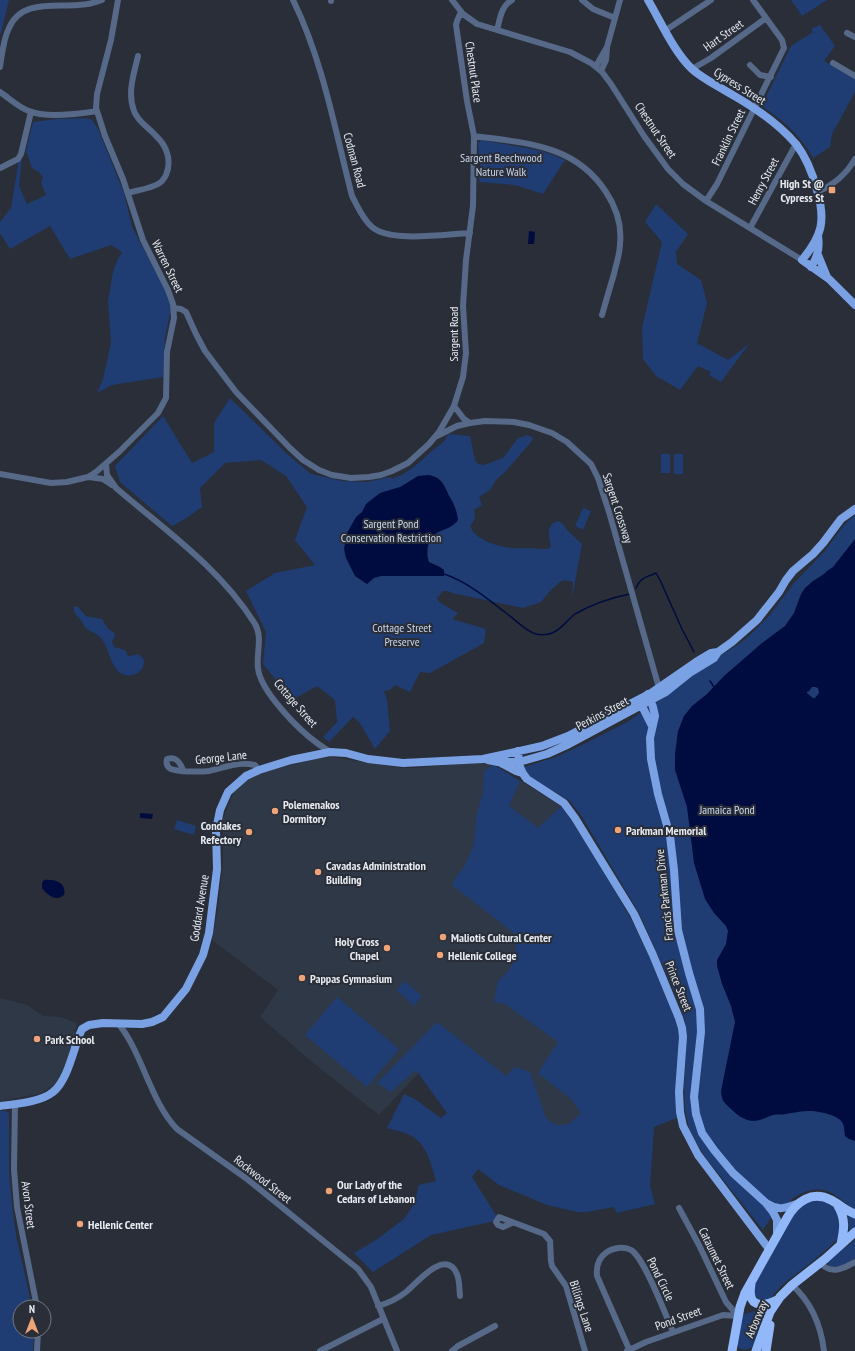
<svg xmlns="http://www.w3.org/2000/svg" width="855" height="1351" font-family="'PT Sans Narrow',sans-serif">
	<rect width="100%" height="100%" fill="#292e38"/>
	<path fill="#2f3847" d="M331,757L402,768H413L478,762L494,765L562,806L604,872L632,921L656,970L672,1012L541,1162L435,1056L379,1115L312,1062L260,1017L278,990L212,940L218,909L223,861V818L233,794L248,779L266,771L313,759Z
		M0,998L27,1005L43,1016L61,1017L77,1023L69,1055L59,1078L54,1085L39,1094L0,1101Z"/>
	<path fill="#1f3d73" d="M0,0H9L1,33L0,34Z
		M791,0H827L802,16Z
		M820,25L835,46L824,61L855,79V92L832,134L830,147L813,158C801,136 784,121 763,107L762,105L791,46L813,32L811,29Z
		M87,118L92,120L98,129L124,193L132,227L166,291L170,303V313L165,338L163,377L112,385L97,393L103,379L111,343L108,301L113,272L117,261L122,252L111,245L70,259L50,226L10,249L0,233V222L11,208L19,159L22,156L19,186L27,204L46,195L41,183L43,177L39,172L32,168L26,151L33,122L56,119Z
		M481,140L532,149L545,152L565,160L543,194L515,185L479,182L480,166L478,143Z
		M656,204L688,234L676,252L677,264L701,280L707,303L697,343L728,360L749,344L721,382L709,375L711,372L698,366L680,390L656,376L643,359L642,328L662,242L645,222Z
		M230,398L286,453L311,474L342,481L366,482L391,477L392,479C409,473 420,462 433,450C440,445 445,442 448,434L470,436L475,460L478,464L484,465L503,458L518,438L528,435L533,438L531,442L505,472L497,479L490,490L479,497L482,505L474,510L475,519L470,526C476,541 499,547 513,548C519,549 524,548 529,548C537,548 544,551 551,547C549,536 545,525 558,521L562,523L568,531L582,544L572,598L573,582L564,580L560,582L550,591L541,602L523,608L452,593L448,591H443L437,598L439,602L458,613L452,619L486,629L484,643L430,673L420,672L410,692L395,685L390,690L384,691L387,700L390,731L375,749L360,723L353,717L329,742L323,737L338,721H337L335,700L317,686L292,700L263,664L266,632L246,591L275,573L315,565L295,540L307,507L286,476L261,460L225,463L200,488L202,507L185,519L172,526L120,482L115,466L163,416L192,463L214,452V423Z
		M661,454H670V473H661Z
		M674,454H683V474H674Z
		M583,508L591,511L583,530L575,526Z
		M855,515V1210C845,1204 838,1195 827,1191C815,1187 802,1192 792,1199C790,1201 788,1205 785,1206C784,1207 781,1206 780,1208C773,1213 768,1223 763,1230L705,1157L694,1138L689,1128L685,1110L684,1086L686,1051L685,1020L676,996L640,915L581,815L570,801L533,779L524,770V767L556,757L582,745L627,722L666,696L696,671L739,644L750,635L769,616L794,583L825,551L844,525Z
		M74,606L78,607L86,616L102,619L108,629L114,632L115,637L112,641L114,647L125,650L128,656H130L138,654L143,658C148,671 130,681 119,672C109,663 109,646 100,637C96,633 91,632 87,629C83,626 83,622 80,619C76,615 73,612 74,606Z
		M494,765L520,781L509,806L538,828L562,806L604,872L632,921L671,1001L679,1032V1117L654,1127L650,1186L655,1204L617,1213L614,1207L587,1212H577L547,1205L499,1185L478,1169L472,1177L499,1220L431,1235L373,1272L354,1253L376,1240L404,1219L414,1204L419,1185L436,1181C431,1163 426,1140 405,1133C400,1131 393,1130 387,1128L404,1094L415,1099L441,1118L447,1113L416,1070L391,1092L377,1083L437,1022L506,1076L515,1067L530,1072L546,1118L555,1125L569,1124L581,1113L571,1099L538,1073L558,1042L505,1004L494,1002L498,981C515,968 517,955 515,934L452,885L456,877L464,867L474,845L476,818L483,792L484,771Z
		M177,820L196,826L194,835L174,829Z
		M404,981L422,996L414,1006L397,990Z
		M337,997L399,1049L367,1087L305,1035Z
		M0,1111H6L9,1113V1172L12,1206L16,1235L32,1307H20V1331H34L33,1351H0Z
		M808,1200C825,1201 840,1203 840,1224C839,1227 840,1233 839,1236C836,1245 791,1277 781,1286C777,1290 773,1295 769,1300H758L752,1289L796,1211Z
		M848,1216L855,1218V1227L849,1231Z
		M855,1240V1258C847,1263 837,1270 828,1265V1261Z
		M754,1311L766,1313C763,1320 756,1343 752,1347C748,1350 743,1350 739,1348L737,1344L742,1315Z"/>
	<path fill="#000c40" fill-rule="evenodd" d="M529,231L535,232L534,244H528Z
		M429,475C444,478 444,487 451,499C455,506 457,512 458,520C449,533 433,527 428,546C427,552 427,557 429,562L440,567L444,570V576H381L374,578L367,584L355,576L346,558L344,549L347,533L356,517L362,512L366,504L380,493L400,487L418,476Z
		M855,539V1141L849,1139L845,1136C844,1132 845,1128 843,1124C841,1119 836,1117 831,1115C811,1109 806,1111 786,1114C782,1115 777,1114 773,1115C766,1117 761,1121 752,1121C744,1120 737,1115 731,1109C724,1102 722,1102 721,1091L735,1022L731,1006L722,984L717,966V960L726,944L728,931L726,926L714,913L705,899L694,863L687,807L675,770V754L678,731L684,716L692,706L707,694L724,676L762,643L785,626L794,613L801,594L805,588L813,581L824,574L827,571L833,567ZM812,687H815L818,688L819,693L815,698H813L807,693V692L809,691Z
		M140,813L153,814L152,819L140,818Z
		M44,880C54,879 67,882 64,895C56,902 47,895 42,888V883Z"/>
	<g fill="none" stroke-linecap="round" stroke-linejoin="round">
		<path stroke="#000c40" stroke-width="1.5" d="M444,574C466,581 488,599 506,613C516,620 525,631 536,634C540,635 548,635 552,633C561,630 567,620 575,614C592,604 610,598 630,594
			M636,588C641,577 645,578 656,573L660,580L682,629L694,652
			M710,681L714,687"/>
		<path stroke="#566989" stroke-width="6" d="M293,0C323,61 335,130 352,196C358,207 362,218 372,227C390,243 446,234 470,233
			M331,0V1
			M452,0L463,14L477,24L570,52L591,63L602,72L611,84L644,136L668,169L683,184L706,201L802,260
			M582,0L593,9L615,18
			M497,30C500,19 501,6 512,0
			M666,30L711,0
			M847,33L855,37
			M833,63L855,76
			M750,65L760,75L771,77
			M596,66L607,47L620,0
			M0,67C2,55 3,40 9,28C21,0 53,7 78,5C86,5 94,3 102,0
			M692,69L711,58L766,18
			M601,71L606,60L607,49
			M0,92C9,98 18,107 29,111C45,118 79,114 97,111
			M474,136C525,143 575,144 606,192C616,207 622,225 620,244C620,254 616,264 614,274C610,287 606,301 602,315
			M0,168L18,159L21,154L31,112
			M818,192C834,184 846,175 855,159
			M128,193C138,190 149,189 158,184C162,182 164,179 166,175C172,161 167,146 156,136C148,127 138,122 134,111C127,93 134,73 138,56
			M706,201L717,184L784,48L782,40L753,0
			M750,228L796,144
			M174,308L181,309L186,312L196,334L205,351L236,392L290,448L303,460L319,470L332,475L351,478L369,477L381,475L392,471L408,463L429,444L439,432L454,406L463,377L466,353L463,306L466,260L473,206L474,136L467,101L456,25L457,21L461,12
			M454,406L464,419L470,423
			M437,436L457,426L470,423L485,421L514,422L529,425L552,433L567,442L591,464L598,478L609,512L659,688
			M106,464L107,475L116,488C165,530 220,568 255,624C263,638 256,653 258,668C260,691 299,730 317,743C321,746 326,749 330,752
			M0,474L51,483L67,482L88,477L96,472L119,452L158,413L166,398L167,352L174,318L173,304L168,290L143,240L123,179L105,136L96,108L97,94L111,40L118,0
			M89,477L103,479L112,485
			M183,770C180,762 176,756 167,759C166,763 167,767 171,769C178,772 201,772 209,771C219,769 229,765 239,764C245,763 250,764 255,765L259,770
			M118,1023C143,1054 150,1101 177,1129L247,1179L358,1269L371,1287L397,1351
			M15,1104L14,1169L17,1207L37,1307
			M679,1208L699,1245L726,1302L738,1316
			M512,1223L503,1227L498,1225L496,1222L499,1217L544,1234L550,1241L551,1261L552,1266L566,1286L585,1351
			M820,1263C832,1275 842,1269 855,1262
			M792,1285C811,1302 821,1326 824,1351
			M378,1306C389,1303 397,1299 406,1292C416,1284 444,1249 456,1272C460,1279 459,1288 460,1296
			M629,1349L597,1276C596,1266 598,1258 607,1252C613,1248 624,1246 631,1250C644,1257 666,1316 673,1332
			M37,1351L38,1331
			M320,1351L383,1319
			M452,1351L458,1346L495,1326
			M627,1351L646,1342L723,1315L738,1316"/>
		<path stroke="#7ba1e5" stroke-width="8" d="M648,0C661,22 674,52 692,69C703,79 718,86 731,94C754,107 778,123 796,144C806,157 813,175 817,190C826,221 822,236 802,260L829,279L855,305
			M818,255L827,277
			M811,267C818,257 820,248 818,236
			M648,694L653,707L655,716L650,738L651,759L658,794L670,836L674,870L678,930L689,973L700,1009L701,1032L694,1097L696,1114L702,1133L714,1150L733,1173L766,1203L773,1212L777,1220V1234
			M640,702L652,726
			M518,751C519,763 519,770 527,779L564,803L575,818L634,914L653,955L679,1018L682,1028L683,1037L679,1092L680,1112L683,1126L698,1155L769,1249
			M488,760L498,762H519L547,754L569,744L666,692L691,672L714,658L718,652L732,642L757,620L779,592L786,580L793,571L813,554L823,543L841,519L855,509
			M499,762L516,771L522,773
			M0,1106C16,1104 41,1102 53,1092C67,1081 73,1052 79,1036L82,1029L89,1025L103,1023L142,1024L152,1022L163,1017L186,989L203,955L209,933L217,869L216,830L220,810L228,792L246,776L259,770L291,760L330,752L346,753L368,759L403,763L483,759L542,746L568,736L651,693L696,662L711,653L718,652
			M768,1204C778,1211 786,1208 797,1204"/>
		<path stroke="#93b8f9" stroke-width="9" d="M838,1206C846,1219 844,1230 841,1244
			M751,1284C747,1306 760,1308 777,1300
			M732,1351L740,1307L745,1293L787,1218C796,1202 812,1190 831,1200C839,1204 846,1211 855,1214
			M756,1351L770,1312L780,1297L792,1285L825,1259L855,1232
			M766,1351L770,1325"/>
	</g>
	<g fill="#efa376" stroke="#292e38" stroke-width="1.5">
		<rect x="828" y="186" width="8" height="8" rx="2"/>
		<circle cx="275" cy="811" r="4"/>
		<circle cx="618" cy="830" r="4"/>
		<circle cx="249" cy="832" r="4"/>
		<circle cx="318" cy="872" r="4"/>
		<circle cx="443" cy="937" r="4"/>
		<circle cx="387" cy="948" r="4"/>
		<circle cx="440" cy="955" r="4"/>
		<circle cx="302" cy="978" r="4"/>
		<circle cx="37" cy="1039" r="4"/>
		<circle cx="329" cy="1191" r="4"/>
		<circle cx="80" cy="1224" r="4"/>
	</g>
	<g text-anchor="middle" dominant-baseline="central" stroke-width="4" stroke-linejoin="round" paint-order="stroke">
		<g font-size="12" fill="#e7ebf1" stroke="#292e38">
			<text transform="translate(723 35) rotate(-35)">Hart Street</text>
			<text transform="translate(474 72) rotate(82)">Chestnut Place</text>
			<text transform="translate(740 86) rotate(32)">Cypress Street</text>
			<text transform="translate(656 130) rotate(56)">Chestnut Street</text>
			<text transform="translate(728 137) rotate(-64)">Franklin Street</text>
			<text transform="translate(355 160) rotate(75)">Codman Road</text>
			<text transform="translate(763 181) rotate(-62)">Henry Street</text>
			<text transform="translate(168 266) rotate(64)">Warren Street</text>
			<text transform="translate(453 334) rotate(-90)">Sargent Road</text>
			<text transform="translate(618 508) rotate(72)">Sargent Crossway</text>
			<text transform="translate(296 703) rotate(49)">Cottage Street</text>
			<text transform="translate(602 713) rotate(-28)">Perkins Street</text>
			<text transform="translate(221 757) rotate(-6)">George Lane</text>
			<text transform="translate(664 895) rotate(-96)">Francis Parkman Drive</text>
			<text transform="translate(199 908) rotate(-81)">Goddard Avenue</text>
			<text transform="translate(679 986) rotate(68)">Prince Street</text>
			<text transform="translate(263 1179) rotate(38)">Rockwood Street</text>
			<text transform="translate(29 1205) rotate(83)">Avon Street</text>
			<text transform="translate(717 1258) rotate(64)">Cataumet Street</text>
			<text transform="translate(661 1279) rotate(64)">Pond Circle</text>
			<text transform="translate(582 1306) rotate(72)">Billings Lane</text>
			<text transform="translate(678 1318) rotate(-20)">Pond Street</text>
			<text transform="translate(756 1319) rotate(-67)">Arborway</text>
		</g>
		<g font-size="12" fill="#cad6eb" stroke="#292e38">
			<text x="501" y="157">Sargent Beechwood<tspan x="501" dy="14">Nature Walk</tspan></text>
			<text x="391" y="523">Sargent Pond<tspan x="391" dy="14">Conservation Restriction</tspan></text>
			<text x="402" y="627">Cottage Street<tspan x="402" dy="14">Preserve</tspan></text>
			<text x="727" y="809">Jamaica Pond</text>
		</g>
		<g font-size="12" font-weight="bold" fill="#e7ebf1" stroke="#292e38" text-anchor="start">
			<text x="824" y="183" text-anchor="end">High St @<tspan x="824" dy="14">Cypress St</tspan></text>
			<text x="283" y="804">Polemenakos<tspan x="283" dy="14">Dormitory</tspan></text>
			<text x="241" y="825" text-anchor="end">Condakes<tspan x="241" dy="14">Refectory</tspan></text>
			<text x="626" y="830">Parkman Memorial</text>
			<text x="326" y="865">Cavadas Administration<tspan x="326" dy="14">Building</tspan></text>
			<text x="451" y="937">Maliotis Cultural Center</text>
			<text x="379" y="941" text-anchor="end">Holy Cross<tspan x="379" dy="14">Chapel</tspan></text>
			<text x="448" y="955">Hellenic College</text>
			<text x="310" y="978">Pappas Gymnasium</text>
			<text x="45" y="1039">Park School</text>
			<text x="337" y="1184">Our Lady of the<tspan x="337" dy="14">Cedars of Lebanon</tspan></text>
			<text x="88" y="1224">Hellenic Center</text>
		</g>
	</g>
	<g transform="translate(32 1319)"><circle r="19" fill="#292e38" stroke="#757a82"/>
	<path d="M0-3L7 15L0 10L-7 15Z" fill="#efa376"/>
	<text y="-6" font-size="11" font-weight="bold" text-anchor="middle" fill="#e7ebf1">N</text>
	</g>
</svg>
